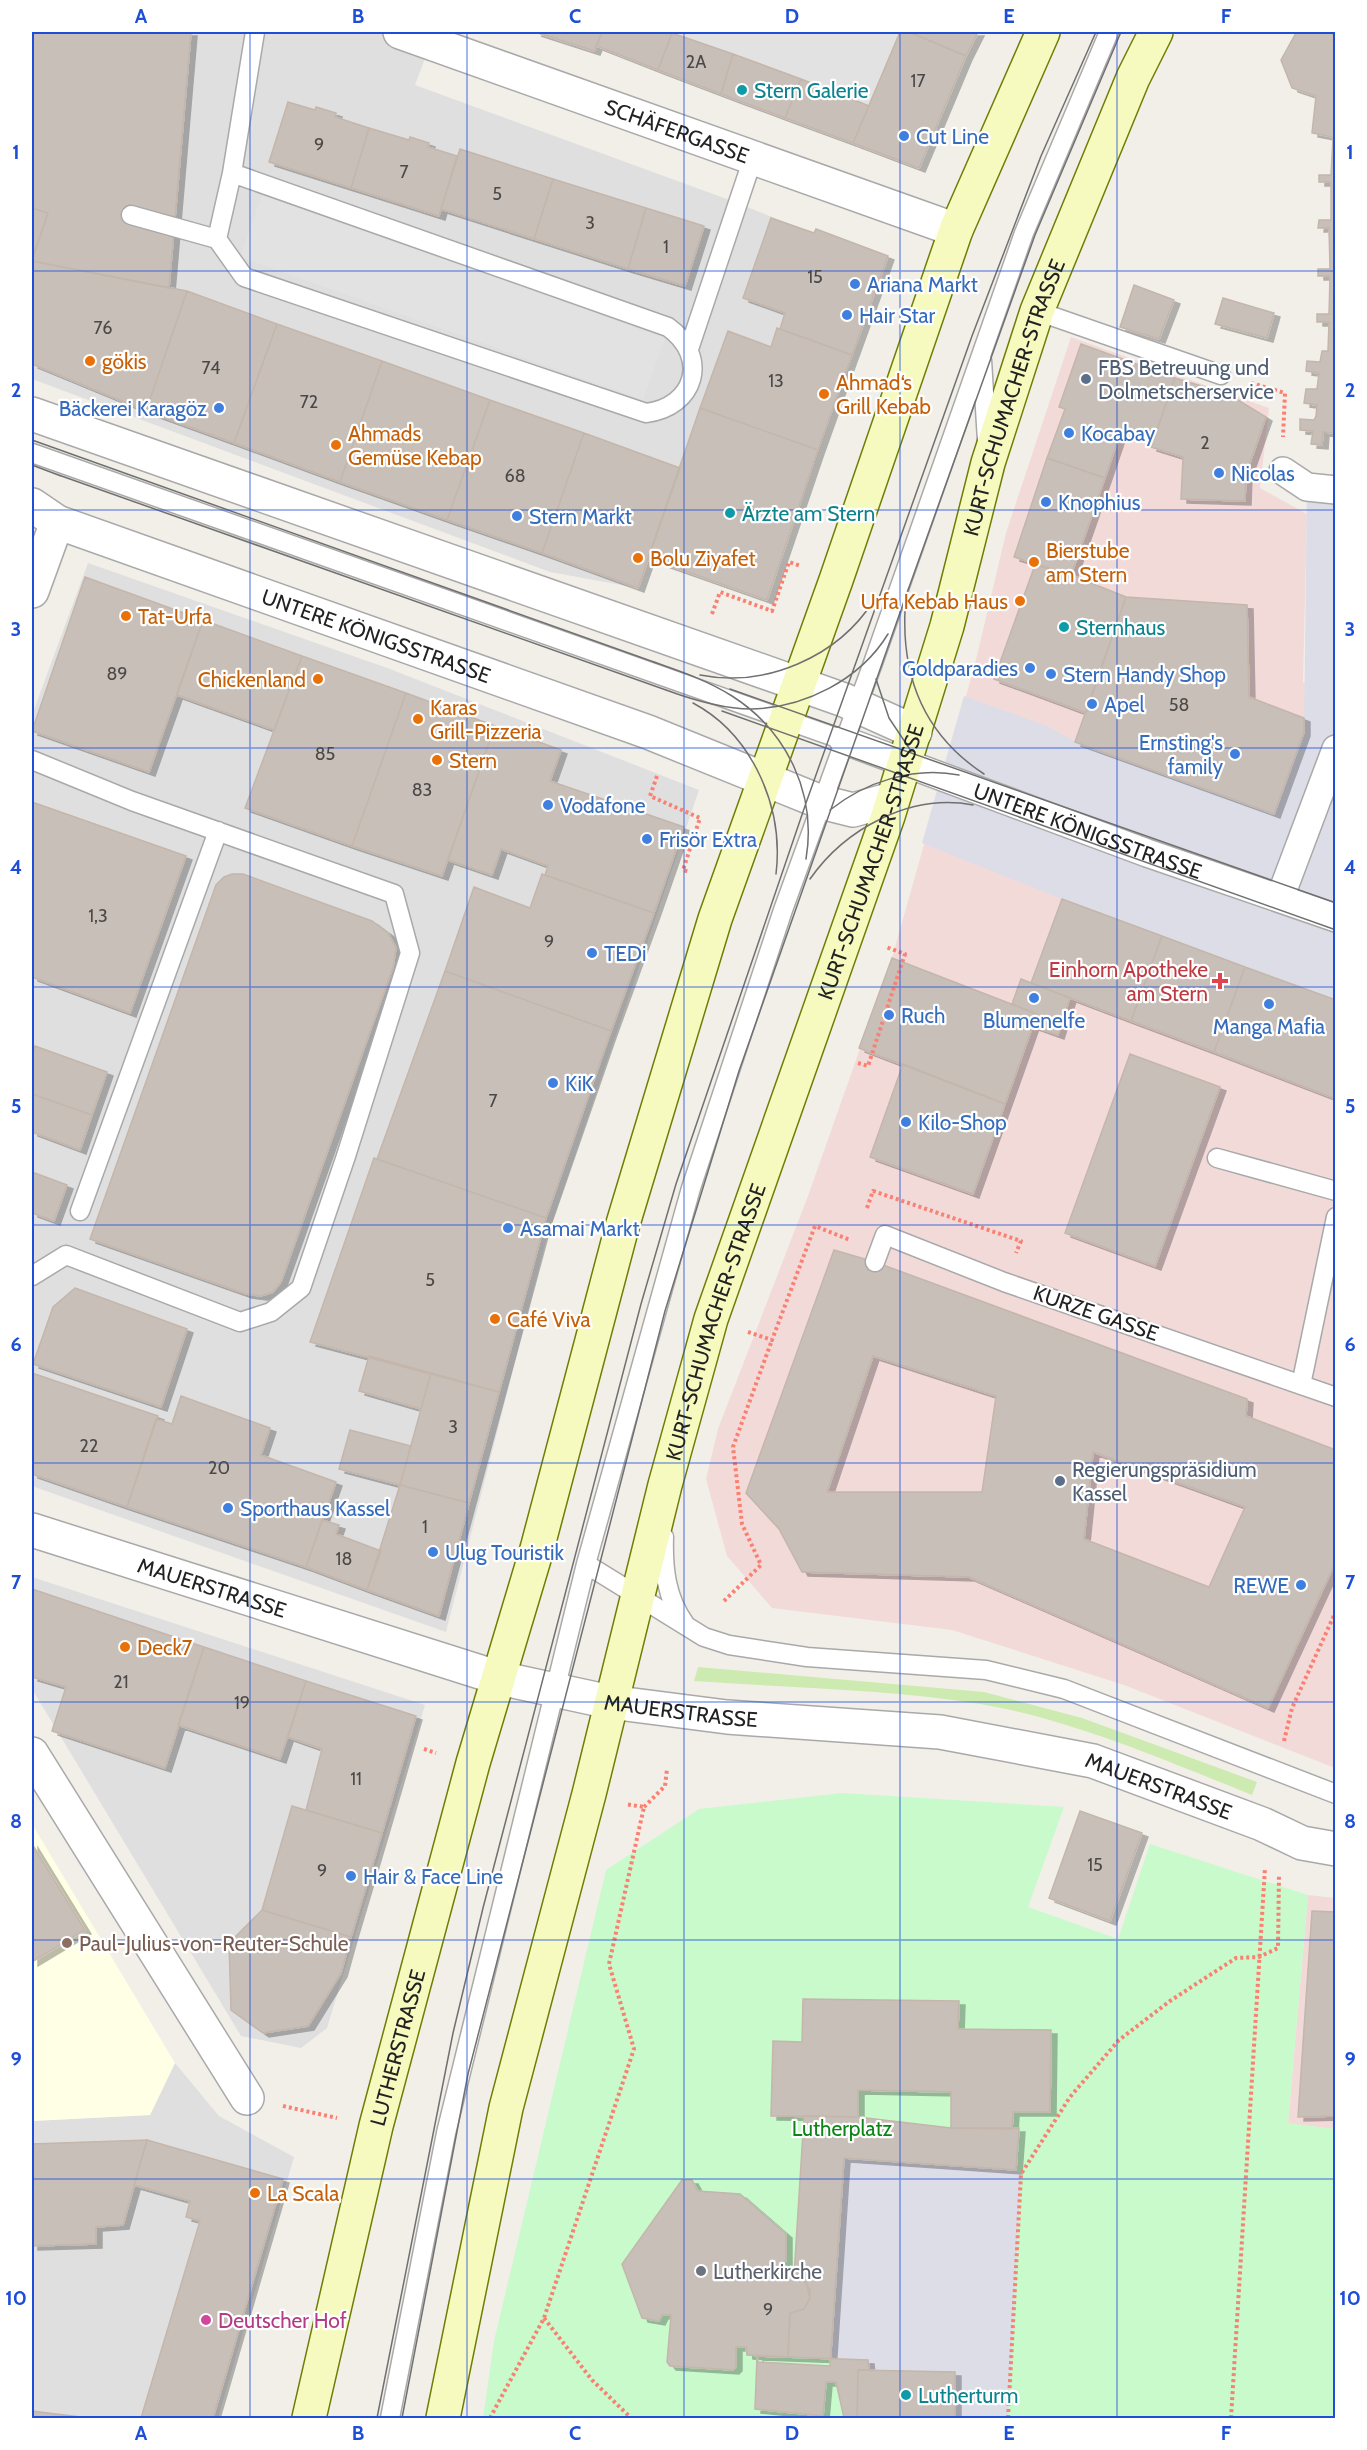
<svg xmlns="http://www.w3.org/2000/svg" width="1367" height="2450" font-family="Cabin,sans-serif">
	<defs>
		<filter id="shadow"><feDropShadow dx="6" dy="4" stdDeviation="0" flood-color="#0004"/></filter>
	</defs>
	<rect width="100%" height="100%" fill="#f2efe9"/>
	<path fill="#e0dfdf" d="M32,32H435L415,85L724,198L813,233L816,229L888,256L767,600L648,558L638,588L550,572L32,379Z
		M88,563L390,669L699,790L546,1241L446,1632L32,1486V715Z
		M32,1577L425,1705L327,2028L301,2048L241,2036L32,1689Z
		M175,2063L219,2116L294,2157L218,2418H32V2121L150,2115Z"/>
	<path fill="#f2dad9" d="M1071,337L1269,408L1260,488L1307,514L1303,682L1336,696L1335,1768L1124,1685L952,1630L772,1608L727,1556L706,1479L718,1429L808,1196L892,958L975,664L1006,533Z
		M1308,1895L1335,1898V2129L1288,2124Z"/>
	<path fill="#ffffe5" d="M32,1824L175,2063L150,2115L32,2121Z"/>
	<path fill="#cdebb0" d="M698,1667L984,1692L1082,1718L1257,1782L1252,1795C1167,1761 1070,1719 980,1704C886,1689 789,1688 694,1681Z"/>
	<path fill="#c8facc" d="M842,1793L1064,1807L1028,1907L1118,1939L1150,1844L1308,1895L1288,2123L1335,2129V2418H483L494,2341L606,1870L699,1809Z"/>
	<path fill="#e2e2e2" d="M672,32H900L869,106Z
		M262,195L665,338L643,400L240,257Z"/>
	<path fill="#dddde8" d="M1307,487L1335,490V1000L1062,899L922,843L964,696L1047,726L1076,742L1274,814L1304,732Z
		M844,2158L1016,2170L1021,2174L1008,2418H956V2372L869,2370L830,2366Z"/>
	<path fill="#c7bfb8" stroke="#c4b6ab" stroke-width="1.5" fill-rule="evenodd" filter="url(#shadow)" d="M32,32H191L169,288L32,261L48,213L32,208Z
		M535,32H602L594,51Z
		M602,32H668L672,33L658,70L597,46Z
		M900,32H909L966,56L919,168L853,143Z
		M909,32H978L966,56Z
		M1310,32H1329L1336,37V433L1323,432L1322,445L1311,444L1313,431L1300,430V419L1314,420L1316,416L1317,405L1304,403L1306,389H1317L1319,373L1306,371L1307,361L1320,362L1322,351H1328L1329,322H1317V314H1329L1330,276H1318V269H1330L1329,228H1318L1319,220H1331V182H1319V175H1331L1333,137L1312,133L1316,96L1292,88L1281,60L1296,33Z
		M672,33L733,54L721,94L658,70Z
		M733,54L801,79L785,118L721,94Z
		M801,79L869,106L853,143L785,118Z
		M288,102L315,110L316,107L336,113L335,117L369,128L351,188L269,162Z
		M369,128L409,140L410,137L429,143L428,147L457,156L439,216L351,188Z
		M460,149L553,179L534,239L441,209Z
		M553,179L646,208L628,269L534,239Z
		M32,208L48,213L32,259Z
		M646,208L704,226L685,286L628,269Z
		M771,218L814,233L816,229L888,256L852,355L780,329L785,313L743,298Z
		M32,261L187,291L146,411L32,364Z
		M1134,285L1174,300L1159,339L1120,327Z
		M187,291L277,324L234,443L146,411Z
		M1223,298L1274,313L1267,338L1215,324Z
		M277,324L382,361L340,482L234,443Z
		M777,328L852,355L818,450L700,408L728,331L771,347Z
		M1081,344L1175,378L1154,439L1122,428L1105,478L1047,458L1065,409L1059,407Z
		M382,361L490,400L447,520L340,482Z
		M1175,378L1228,394L1266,417L1246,474L1245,501L1181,499L1183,457L1151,447Z
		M490,400L584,433L542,553L447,520Z
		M700,408L818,450L767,600L648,558Z
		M584,433L680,468L638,588L542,553Z
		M1047,458L1105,478L1071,575L1014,557Z
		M1035,565L1071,575L1126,597L1086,713L994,679Z
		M85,577L203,620L149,772L32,731Z
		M1126,597L1247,605L1249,697L1304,718V732L1274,814L1075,742Z
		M203,620L302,656L274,730L177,695Z
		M302,656L406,693L352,846L245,808Z
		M406,693L495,726L442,876L352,846Z
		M495,726L561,750L550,781L684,827L654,913L545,875L548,866L501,849L492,875L448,860Z
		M32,802L186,856L130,1013L32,977Z
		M232,874H243L372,921L388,933L396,948L393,967L281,1282L273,1292L261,1296L246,1294L90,1239L216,885L224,877Z
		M542,874L654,913L611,1031L445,971L474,887L530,908Z
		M1062,899L1162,936L1131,1021L1031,983Z
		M1162,936L1245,967L1214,1052L1131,1021Z
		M892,958L1037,1014L1005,1104L859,1048Z
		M1245,967L1336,1000V1099L1214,1052Z
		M445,971L611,1031L546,1218L377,1159Z
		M1021,979L1070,998L1058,1035L1033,1026L1037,1014L1012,1004Z
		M35,1046L107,1072L92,1115L32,1094V1057Z
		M1130,1054L1220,1087L1155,1266L1065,1233Z
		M903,1064L1005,1104L973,1194L870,1157Z
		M32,1094L92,1115L80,1150L32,1132Z
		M374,1158L546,1218L499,1392L310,1342Z
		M32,1172L67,1185L54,1221L32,1213Z
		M834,1250L875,1262L1247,1399L1246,1416L1336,1450V1561L1268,1708L969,1577L802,1572L779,1529L746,1493ZM873,1356L996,1396L982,1492H827ZM1093,1452L1245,1507L1209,1587L1084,1539Z
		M75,1288L187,1329L161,1407L33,1364L53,1307Z
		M369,1356L431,1373L421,1409L359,1391Z
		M32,1373L158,1416L127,1507L32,1474Z
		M431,1373L499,1392L469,1503L400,1485Z
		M181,1396L270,1428L261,1455L336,1482L306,1567L127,1507L156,1419L172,1424Z
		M350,1430L411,1446L400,1485L339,1469Z
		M400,1485L469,1503L439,1616L367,1590Z
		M322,1520L339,1525L336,1534L381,1551L367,1590L306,1567Z
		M32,1589L204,1647L165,1768L52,1731L66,1687L32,1677Z
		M204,1647L306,1681L280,1759L178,1725Z
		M306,1681L416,1716L382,1833L306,1810L322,1749L288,1737Z
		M292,1806L382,1833L351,1937L262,1910Z
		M1080,1811L1142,1833L1110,1921L1049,1898Z
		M32,1844L85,1930L32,1962Z
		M262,1910L351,1937L341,1973L308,2026L263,2033L231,2010L229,1943Z
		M1312,1911L1336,1912V2116L1298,2117Z
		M803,1999L959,2001L958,2029L1051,2030L1050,2112H1013L1012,2129L951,2128V2092L858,2090V2117L771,2116L773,2041L802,2042Z
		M804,2116L858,2117L951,2128H1019L1016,2170L844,2158L830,2366L758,2362L757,2356L788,2357L790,2313L804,2309L810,2298L806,2282L794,2276Z
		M147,2140L283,2179L213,2418H141L200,2221L186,2217L190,2201L134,2185Z
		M147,2140L123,2225L96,2227V2244L32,2246V2144Z
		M682,2180H692L698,2191L740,2194L786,2234V2261L778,2265L777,2275L803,2279L810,2290V2298L804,2309L790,2313L788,2357L747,2355L746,2347H736V2367L733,2370L670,2366L667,2362L671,2315H662L659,2321L642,2318L622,2264Z
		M757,2356L868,2360L869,2370H858L857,2418H844L836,2382H826L823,2416L755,2409Z
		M858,2370L955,2372V2418H857Z
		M32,2411L81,2417L32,2418Z"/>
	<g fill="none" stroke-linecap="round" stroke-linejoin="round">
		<g stroke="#a9a9a9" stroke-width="21">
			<path id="service" d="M1109,32L1024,233L873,663L783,910L691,1188L586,1564L704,1637L729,1645L807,1657L986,1670L1064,1689L1336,1794
				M232,173L668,327C710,357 695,407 646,413L244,277L217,239L232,173L255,32
				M131,215L217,239
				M1037,311L1221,375
				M689,349L753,158
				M982,360L987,441
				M32,453L843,740
				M32,760L132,801L394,894L410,953L346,1156L301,1288L271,1312L240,1322L66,1255L32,1276
				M1217,1158L1336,1191
				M80,1211L218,831
				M875,1262L885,1235L1004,1282L1336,1397
				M1301,1385L1336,1217
				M664,1537C663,1568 666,1598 685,1624
				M390,2418L446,2133L586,1564"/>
		</g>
		<g stroke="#a9a9a9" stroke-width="30">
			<g id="pedestrian">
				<path d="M1283,471L1307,487L1336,490"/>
				<path id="s1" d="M843,740L1147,853L1336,918"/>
				<path d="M1280,898L1336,749"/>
			</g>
		</g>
		<g stroke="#a9a9a9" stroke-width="36">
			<g id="minor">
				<path id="s2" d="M400,32L956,230"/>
				<path d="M32,591L57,522"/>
				<path id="s3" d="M32,1530L499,1678L610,1702L727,1717L940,1732L1093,1761L1262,1824L1302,1843L1336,1849"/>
				<path d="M32,1754L247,2098"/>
			</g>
		</g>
		<g stroke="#a9a9a9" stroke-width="36">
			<g id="tertiary">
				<path d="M32,414L844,700L915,732"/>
				<path id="s4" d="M32,505L57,522L648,732L821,802L853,810L892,799"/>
			</g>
		</g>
		<g stroke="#707d05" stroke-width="36">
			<g id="secondary">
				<path id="s5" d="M309,2418L376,2126L473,1763L537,1549L622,1227L715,919L836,580L956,230L1043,32"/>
				<path id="s6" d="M443,2418L506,2108L589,1794L665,1485L711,1319L888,816L947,626L988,463L1037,311L1133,78L1156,32"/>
			</g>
		</g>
		<path stroke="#fa8072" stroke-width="4" stroke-dasharray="3 3" stroke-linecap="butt" d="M1251,383L1285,393L1283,437
			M712,614L720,592L772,611L789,562L801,566
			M657,776L650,796L700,818L683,870L689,872
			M858,1063L868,1066L905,954L886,947
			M867,1208L873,1191L1021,1241L1016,1253
			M748,1332L772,1340L815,1226L850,1240
			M724,1601L761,1565L742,1524L733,1447L772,1340
			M1284,1741L1292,1708L1336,1611
			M424,1749L436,1753
			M644,1807L665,1786L667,1769
			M283,2106L337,2118
			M544,2318L592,2380L631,2418
			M490,2418L544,2318L634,2049L609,1964L644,1807L625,1804
			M1008,2418L1021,2174L1070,2097L1119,2040L1170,2001L1236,1958L1259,1957L1278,1948L1279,1875
			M1231,2418L1265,1868"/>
		<use href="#service" stroke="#fff" stroke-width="18"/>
		<use href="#pedestrian" stroke="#fff" stroke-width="27"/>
		<use href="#minor" stroke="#fff" stroke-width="33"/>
		<use href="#tertiary" stroke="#fff" stroke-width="33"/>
		<use href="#secondary" stroke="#f7fabf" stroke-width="33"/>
		<path stroke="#707070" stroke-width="1.5" d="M32,440L651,661C679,671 707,680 732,696C787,731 817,794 806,859
			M32,465L61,476
			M53,473L666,690C693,700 722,709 751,709C804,708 860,680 888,634
			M907,593L1035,235L1121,32
			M905,611C902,679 926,736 984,774
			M700,675C766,688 838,657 874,600
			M876,679L889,718L911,751
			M730,689L1336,903
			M693,703C753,735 784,808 776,874
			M722,711L1028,820
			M830,810C865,782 914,766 959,775
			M1019,817L1336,930
			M810,879C845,829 910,793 973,805
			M377,2418L453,2033L483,1908L641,1304L676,1184L806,803L972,336L1041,156L1096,32
			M402,2418L468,2074L665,1311L739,1071L909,587"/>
	</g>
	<path fill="none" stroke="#1d4ed8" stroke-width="1.5" stroke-opacity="0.55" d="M250,32V2418M467,32V2418M684,32V2418M900,32V2418M1117,32V2418M32,271H1336M32,510H1336M32,748H1336M32,987H1336M32,1225H1336M32,1463H1336M32,1702H1336M32,1940H1336M32,2179H1336"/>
	<g fill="#0f9aa8" stroke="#fff" stroke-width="2">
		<circle cx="742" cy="90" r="6"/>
		<circle cx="730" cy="513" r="6"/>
		<circle cx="1064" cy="627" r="6"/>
		<circle cx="906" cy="2395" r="6"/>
	</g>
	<g fill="#3f7fe0" stroke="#fff" stroke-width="2">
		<circle cx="904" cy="136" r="6"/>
		<circle cx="855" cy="284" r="6"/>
		<circle cx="847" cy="315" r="6"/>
		<circle cx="219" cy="408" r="6"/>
		<circle cx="1069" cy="433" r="6"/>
		<circle cx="1219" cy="473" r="6"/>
		<circle cx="1046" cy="502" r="6"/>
		<circle cx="517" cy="516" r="6"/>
		<circle cx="1030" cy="668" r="6"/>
		<circle cx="1051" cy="674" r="6"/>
		<circle cx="1092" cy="704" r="6"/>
		<circle cx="1235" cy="754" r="6"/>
		<circle cx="548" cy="805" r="6"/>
		<circle cx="647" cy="839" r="6"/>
		<circle cx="592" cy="953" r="6"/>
		<circle cx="1034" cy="998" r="6"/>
		<circle cx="1269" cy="1004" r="6"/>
		<circle cx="889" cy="1015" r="6"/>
		<circle cx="553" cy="1083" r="6"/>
		<circle cx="906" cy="1122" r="6"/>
		<circle cx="508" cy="1228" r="6"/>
		<circle cx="228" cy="1508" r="6"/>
		<circle cx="433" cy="1552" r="6"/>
		<circle cx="1301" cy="1585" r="6"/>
		<circle cx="351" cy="1876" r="6"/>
	</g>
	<g fill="#e8710a" stroke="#fff" stroke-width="2">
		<circle cx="90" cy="361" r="6"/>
		<circle cx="824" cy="394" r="6"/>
		<circle cx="336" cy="445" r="6"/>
		<circle cx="638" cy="558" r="6"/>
		<circle cx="1034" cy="562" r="6"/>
		<circle cx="1020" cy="601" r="6"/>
		<circle cx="126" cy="616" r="6"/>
		<circle cx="318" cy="679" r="6"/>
		<circle cx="418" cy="719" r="6"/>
		<circle cx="437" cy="760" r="6"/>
		<circle cx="495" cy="1319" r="6"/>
		<circle cx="125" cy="1647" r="6"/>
		<circle cx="255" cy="2193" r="6"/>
	</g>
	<g fill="#5c6f8a" stroke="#fff" stroke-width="2">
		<circle cx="1086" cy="379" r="6"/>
		<circle cx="1060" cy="1481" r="6"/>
	</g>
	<path fill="#e0444e" stroke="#fff" stroke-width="2" d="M1217 972h6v6h6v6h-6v6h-6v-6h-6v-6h6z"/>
	<circle fill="#8d6e63" stroke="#fff" stroke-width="2" cx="67" cy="1943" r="6"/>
	<circle fill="#6b7280" stroke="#fff" stroke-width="2" cx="701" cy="2271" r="6"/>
	<circle fill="#d1479c" stroke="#fff" stroke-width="2" cx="206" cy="2320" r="6"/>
	<g text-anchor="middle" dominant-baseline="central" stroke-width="4.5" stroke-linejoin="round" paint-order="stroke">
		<g font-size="18" fill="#4b4948">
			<text x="696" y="62">2A</text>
			<text x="918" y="81">17</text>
			<text x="319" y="145">9</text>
			<text x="404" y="172">7</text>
			<text x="497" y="194">5</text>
			<text x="590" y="223">3</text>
			<text x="666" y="247">1</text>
			<text x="815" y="277">15</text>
			<text x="103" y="328">76</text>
			<text x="211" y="368">74</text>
			<text x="776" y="381">13</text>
			<text x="309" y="402">72</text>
			<text x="1205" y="443">2</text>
			<text x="515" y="476">68</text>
			<text x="117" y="674">89</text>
			<text x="1179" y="705">58</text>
			<text x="325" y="754">85</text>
			<text x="422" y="790">83</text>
			<text x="98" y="916">1,3</text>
			<text x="549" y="942">9</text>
			<text x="493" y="1101">7</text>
			<text x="430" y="1280">5</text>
			<text x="453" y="1427">3</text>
			<text x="89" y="1446">22</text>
			<text x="219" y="1468">20</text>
			<text x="425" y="1527">1</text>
			<text x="344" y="1559">18</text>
			<text x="121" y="1682">21</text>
			<text x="242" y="1703">19</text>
			<text x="356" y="1779">11</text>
			<text x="1095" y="1865">15</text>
			<text x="322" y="1871">9</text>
			<text x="768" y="2310">9</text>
		</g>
		<g font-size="21" fill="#0d838f" stroke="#fff" text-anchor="start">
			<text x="754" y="90">Stern Galerie</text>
			<text x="742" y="513">Ärzte am Stern</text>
			<text x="1076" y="627">Sternhaus</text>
			<text x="918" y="2395">Lutherturm</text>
		</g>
		<g font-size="21" fill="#222" stroke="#fff">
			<text stroke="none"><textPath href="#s2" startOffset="294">SCHÄFERGASSE</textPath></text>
			<text stroke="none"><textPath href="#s6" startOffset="2102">KURT-SCHUMACHER-STRASSE</textPath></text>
			<text stroke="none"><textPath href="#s4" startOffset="369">UNTERE KÖNIGSSTRASSE</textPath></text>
			<text stroke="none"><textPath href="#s1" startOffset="261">UNTERE KÖNIGSSTRASSE</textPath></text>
			<text stroke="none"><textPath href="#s6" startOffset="1616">KURT-SCHUMACHER-STRASSE</textPath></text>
			<text transform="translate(1096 1313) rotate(19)">KURZE GASSE</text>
			<text stroke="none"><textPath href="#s6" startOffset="1130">KURT-SCHUMACHER-STRASSE</textPath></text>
			<text stroke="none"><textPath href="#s3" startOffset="189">MAUERSTRASSE</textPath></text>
			<text stroke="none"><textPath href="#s3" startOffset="675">MAUERSTRASSE</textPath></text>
			<text stroke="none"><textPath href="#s3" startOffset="1161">MAUERSTRASSE</textPath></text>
			<text stroke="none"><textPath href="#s5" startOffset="381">LUTHERSTRASSE</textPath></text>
		</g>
		<g font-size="21" fill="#366cbe" stroke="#fff" text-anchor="start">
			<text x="916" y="136">Cut Line</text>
			<text x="867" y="284">Ariana Markt</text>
			<text x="859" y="315">Hair Star</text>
			<text x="207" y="408" text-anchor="end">Bäckerei Karagöz</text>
			<text x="1081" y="433">Kocabay</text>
			<text x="1231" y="473">Nicolas</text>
			<text x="1058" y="502">Knophius</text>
			<text x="529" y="516">Stern Markt</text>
			<text x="1018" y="668" text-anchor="end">Goldparadies</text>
			<text x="1063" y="674">Stern Handy Shop</text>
			<text x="1104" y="704">Apel</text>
			<text x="1223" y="742" text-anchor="end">Ernsting's<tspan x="1223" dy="24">family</tspan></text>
			<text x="560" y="805">Vodafone</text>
			<text x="659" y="839">Frisör Extra</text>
			<text x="604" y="953">TEDi</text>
			<text x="901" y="1015">Ruch</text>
			<text x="1034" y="1020" text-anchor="middle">Blumenelfe</text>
			<text x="1269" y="1026" text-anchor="middle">Manga Mafia</text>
			<text x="565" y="1083">KiK</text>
			<text x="918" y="1122">Kilo-Shop</text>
			<text x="520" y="1228">Asamai Markt</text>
			<text x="240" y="1508">Sporthaus Kassel</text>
			<text x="445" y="1552">Ulug Touristik</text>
			<text x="1289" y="1585" text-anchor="end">REWE</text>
			<text x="363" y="1876">Hair &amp; Face Line</text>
		</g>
		<g font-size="21" fill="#c56008" stroke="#fff" text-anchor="start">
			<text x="102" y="361">gökis</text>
			<text x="836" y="382">Ahmad‘s<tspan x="836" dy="24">Grill Kebab</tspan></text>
			<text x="348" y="433">Ahmads<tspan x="348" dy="24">Gemüse Kebap</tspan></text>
			<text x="1046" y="550">Bierstube<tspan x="1046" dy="24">am Stern</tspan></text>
			<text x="650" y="558">Bolu Ziyafet</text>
			<text x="1008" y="601" text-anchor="end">Urfa Kebab Haus</text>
			<text x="138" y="616">Tat-Urfa</text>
			<text x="306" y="679" text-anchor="end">Chickenland</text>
			<text x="430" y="707">Karas<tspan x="430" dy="24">Grill-Pizzeria</tspan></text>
			<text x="449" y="760">Stern</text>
			<text x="507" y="1319">Café Viva</text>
			<text x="137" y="1647">Deck7</text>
			<text x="267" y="2193">La Scala</text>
		</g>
		<g font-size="21" fill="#4e5e75" stroke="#fff" text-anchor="start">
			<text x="1098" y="367">FBS Betreuung und<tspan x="1098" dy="24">Dolmetscherservice</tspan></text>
			<text x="1072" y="1469">Regierungspräsidium<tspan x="1072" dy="24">Kassel</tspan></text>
		</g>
		<g font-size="21" fill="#be3a42" stroke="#fff" text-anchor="end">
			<text x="1208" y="969">Einhorn Apotheke<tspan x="1208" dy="24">am Stern</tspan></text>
		</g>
		<g font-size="21" fill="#785e54" stroke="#fff" text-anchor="start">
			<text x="79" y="1943">Paul-Julius-von-Reuter-Schule</text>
		</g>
		<g font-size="21" fill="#0c8416" stroke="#fff">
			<text x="842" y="2128">Lutherplatz</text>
		</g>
		<g font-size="21" fill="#5b616d" stroke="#fff" text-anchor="start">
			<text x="713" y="2271">Lutherkirche</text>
		</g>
		<g font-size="21" fill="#b23c85" stroke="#fff" text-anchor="start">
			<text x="218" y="2320">Deutscher Hof</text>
		</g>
	</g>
	<rect width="1367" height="2450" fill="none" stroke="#ffffff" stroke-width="66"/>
	<rect x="33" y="33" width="1301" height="2384" fill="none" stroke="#1d4ed8" stroke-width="2"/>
	<g font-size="20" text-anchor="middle" font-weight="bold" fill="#1d4ed8">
		<text x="141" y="23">A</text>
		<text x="358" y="23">B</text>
		<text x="575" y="23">C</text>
		<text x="792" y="23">D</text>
		<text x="1009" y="23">E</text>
		<text x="1226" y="23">F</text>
		<text x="16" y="159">1</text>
		<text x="1350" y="159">1</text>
		<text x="16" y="397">2</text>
		<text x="1350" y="397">2</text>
		<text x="16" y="636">3</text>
		<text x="1350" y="636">3</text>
		<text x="16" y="874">4</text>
		<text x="1350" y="874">4</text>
		<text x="16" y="1113">5</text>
		<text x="1350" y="1113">5</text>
		<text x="16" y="1351">6</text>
		<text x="1350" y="1351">6</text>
		<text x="16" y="1589">7</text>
		<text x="1350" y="1589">7</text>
		<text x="16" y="1828">8</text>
		<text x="1350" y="1828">8</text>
		<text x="16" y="2066">9</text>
		<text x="1350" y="2066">9</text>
		<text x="16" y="2305">10</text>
		<text x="1350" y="2305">10</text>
		<text x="141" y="2440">A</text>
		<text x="358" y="2440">B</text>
		<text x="575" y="2440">C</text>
		<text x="792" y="2440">D</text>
		<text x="1009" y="2440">E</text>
		<text x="1226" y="2440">F</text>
	</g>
</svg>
